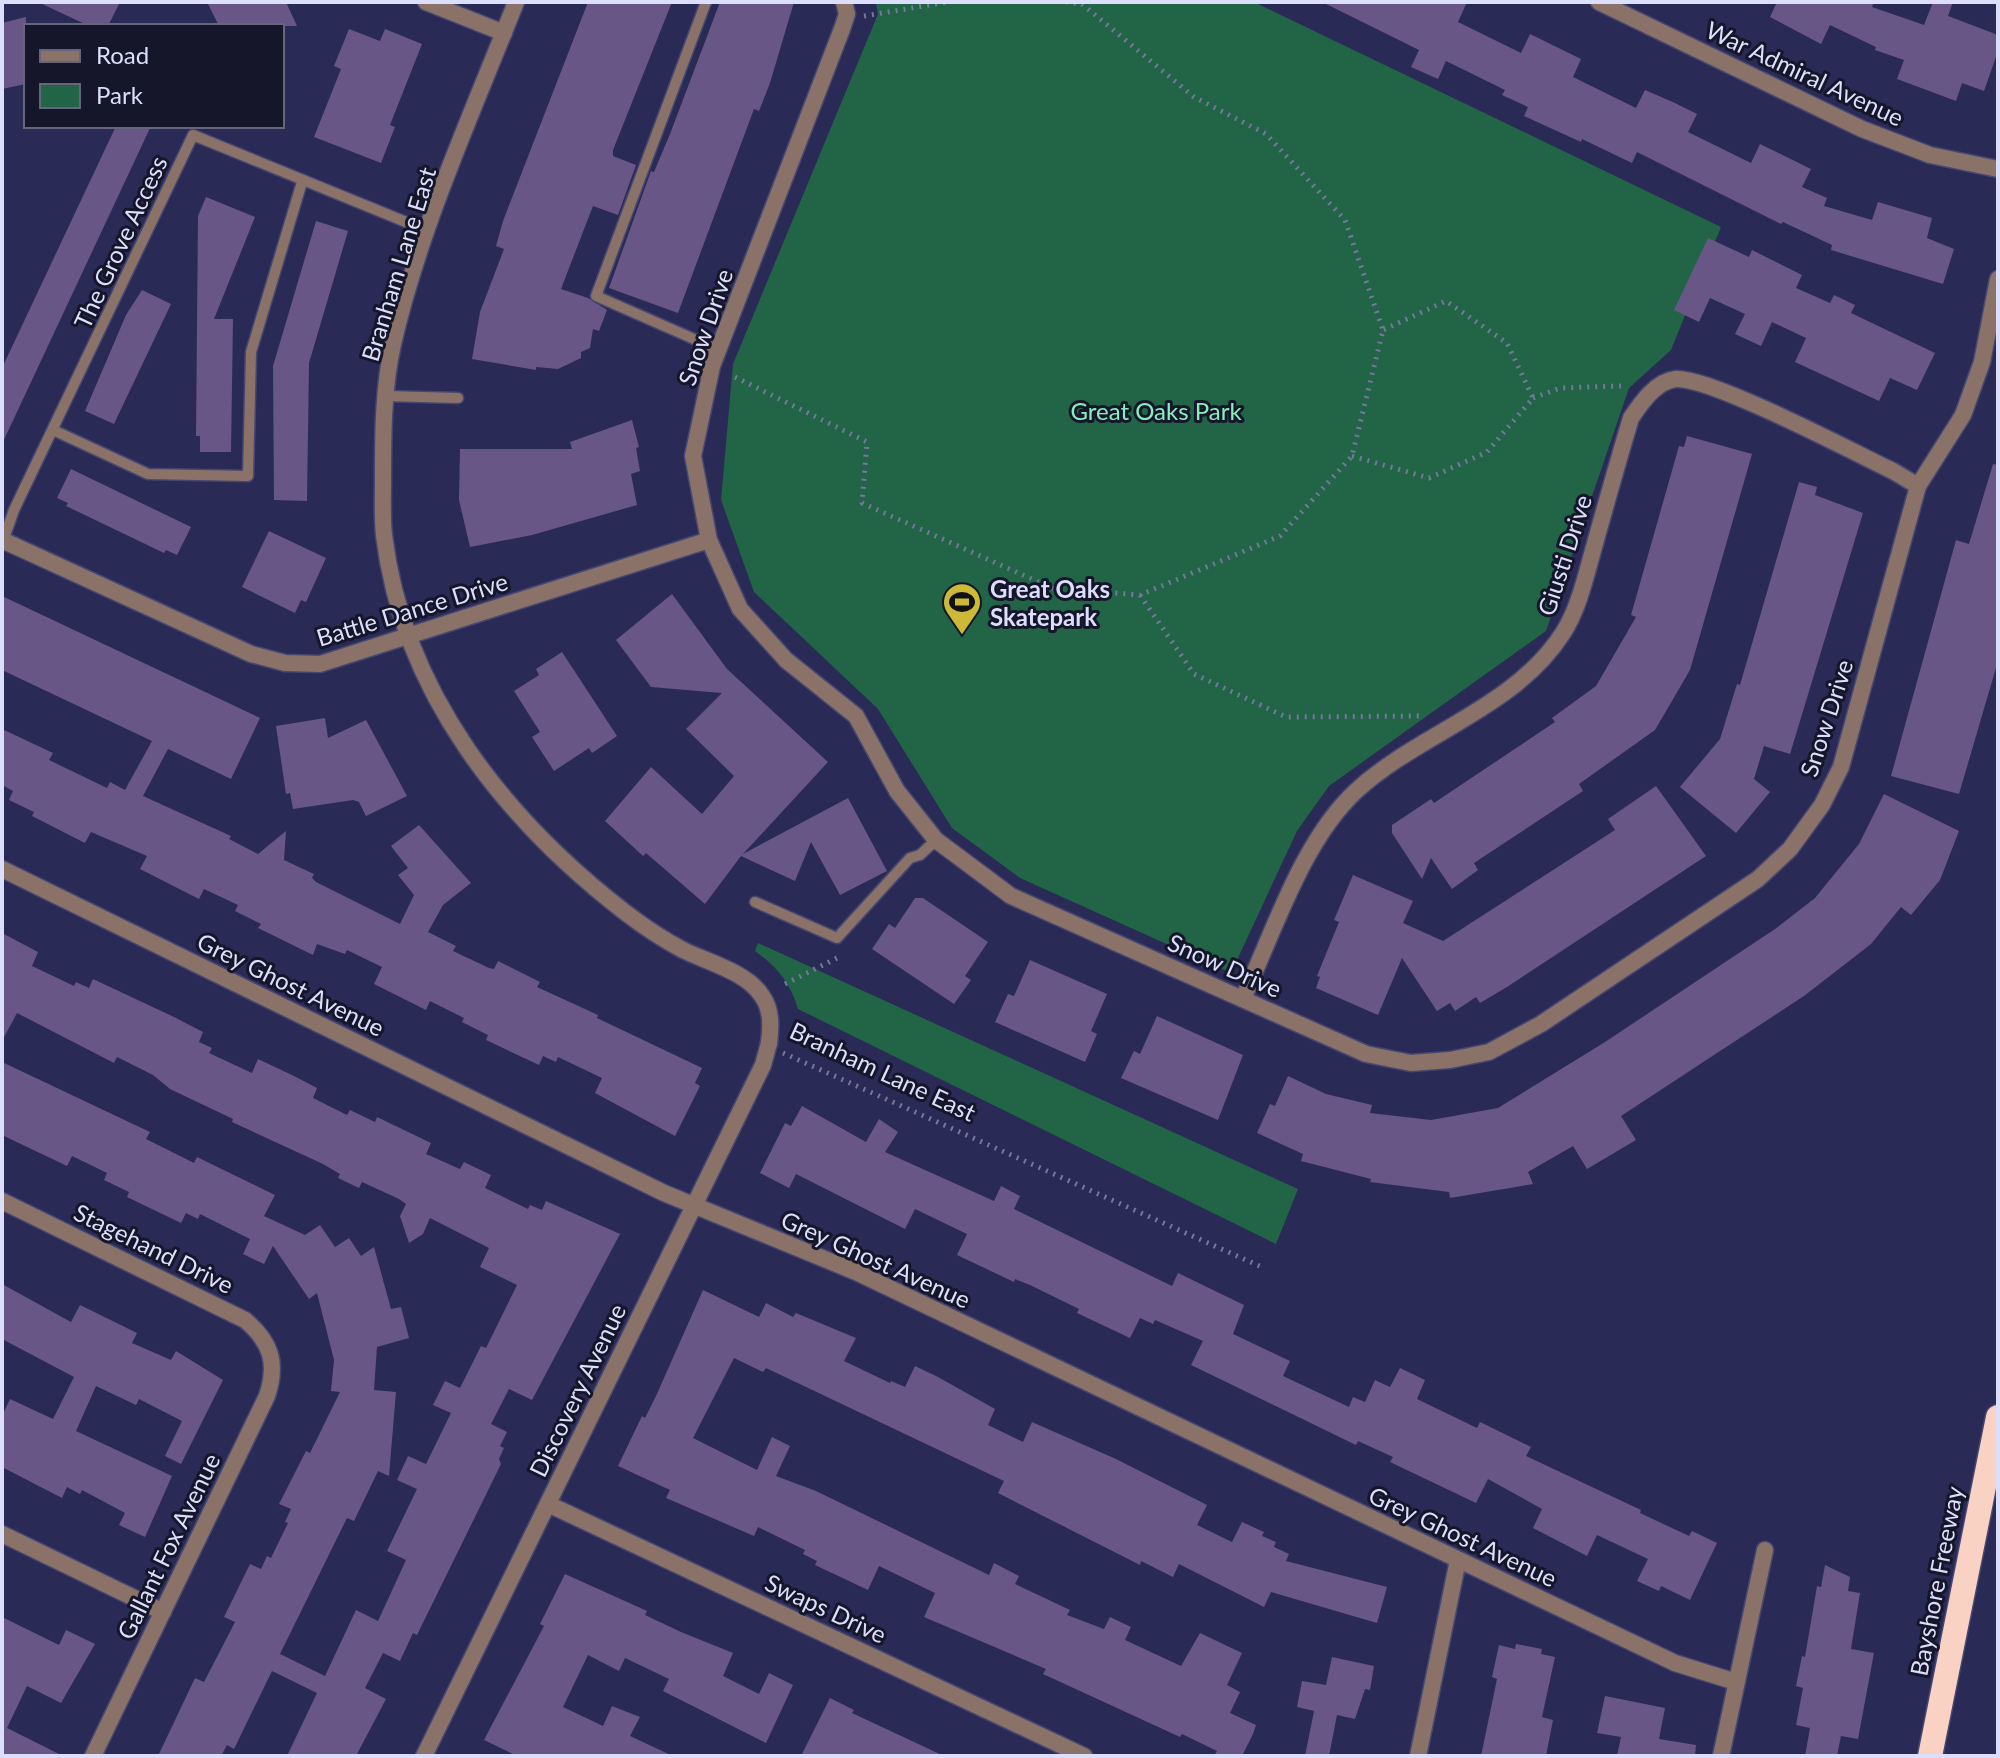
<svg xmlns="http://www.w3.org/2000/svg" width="2000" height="1758" font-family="Lato,sans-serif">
	<rect width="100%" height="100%" fill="#2a2a57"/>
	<path fill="#216446" d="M876,2H1254L1721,227L1671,350L1629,388L1546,631L1329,786L1297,831L1231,973L1020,878L952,828L878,709L754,592L721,500L733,364L878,14Z
		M758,943L1298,1189L1276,1244L798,1009C790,982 777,967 755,951Z"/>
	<path fill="#685687" d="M38,2H120L108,26H89Z
		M207,2H286L297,26H219Z
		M588,2H672L613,150V156L636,165L618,215L593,206L561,289L588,298L607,310L599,331L593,329L590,348L581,352V358L558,369L536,367V370L472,359L480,312L504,249L496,246L503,221Z
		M720,2H794L770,83L759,111L754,109L678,313L609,288L651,171L654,172L670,134Z
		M1322,2H1467L1458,22L1521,53L1530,34L1581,59L1573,77L1636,108L1645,90L1675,103L1697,114L1688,132L1751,163L1760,144L1811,169L1802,187L1827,198L1824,206L1872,220L1878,202L1932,218L1927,238L1954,249L1943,284L1831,250L1832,245L1783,222L1781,224L1637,152L1632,163L1582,139L1581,142L1524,116L1528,107L1502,95L1505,90L1446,61L1438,79L1411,67L1419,50Z
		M1777,2H1874L1872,7L1924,25L1933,2H1953L1948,16L1998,35V51L1984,91L1962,83L1956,101L1897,79L1904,60L1875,50L1876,47L1830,25L1821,44L1770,17Z
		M26,17V84L2,89V23Z
		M349,29L380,41L385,29L422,44L390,125L395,127L381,163L314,137L341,69L334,66Z
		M116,126H151L2,444V368Z
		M206,197L255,217L214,319H233L231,452H200V436H196L198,216Z
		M316,221L348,231L309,363L307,501L274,500L273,366Z
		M1708,238L1749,257L1752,250L1802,275L1796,288L1830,303L1834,295L1855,305L1851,313L1935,353L1917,390L1890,378L1879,401L1795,362L1806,338L1772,322L1761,346L1735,334L1745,314L1710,298L1699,322L1674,310Z
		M142,290L171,304L114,424L85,411L126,315Z
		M632,420L639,447L636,448L640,471L631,474L637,505L532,535L470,547L459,500L460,449H572L570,442Z
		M1687,436L1752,454L1690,670L1655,730L1579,784L1583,791L1474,863L1478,870L1452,889L1431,858L1422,879L1392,833V825L1431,799L1434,803L1555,722L1552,718L1596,686L1636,617L1631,615L1679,446L1684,447Z
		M1993,464L1998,465V661L1959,794L1891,776L1956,540L1969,544Z
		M71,469L191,527L177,555L166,550L164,553L66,506L68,503L57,498Z
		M1799,482L1817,487L1815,495L1863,513L1790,754L1764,746L1754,779L1770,792L1736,833L1680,787L1720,739L1737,684L1740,685Z
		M269,531L326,558L306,602L301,600L295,613L242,587Z
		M672,594L727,669L828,762L743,854L848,798L887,871L840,895L811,842L795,881L741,856L705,904L646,853L643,856L605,821L651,767L702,814L734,776L686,729L722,693L651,687L616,640Z
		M2,596L260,718L231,779L168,749L143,796L231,836L229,839L258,854L286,831L284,860L314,874L312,878L316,882L400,924L414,895L398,875L408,868L391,846L419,825L471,883L443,905L428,932L456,946L453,951L489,968L494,969L498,961L540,982L537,987L598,1015L597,1018L702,1068L695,1083L700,1086L675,1136L595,1093L602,1078L558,1057L556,1062L543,1056L539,1065L486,1040L488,1035L462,1022L464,1018L430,1001L426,1010L374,984L382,967L347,950L345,954L317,944L313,955L258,928L261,924L235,911L238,905L204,889L199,899L140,869L147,856L91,832L85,843L32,816L34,812L9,800L13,791L2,785V729L53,753L49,760L107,788L110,782L125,790L152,741L2,670Z
		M562,652L617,736L592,753L589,748L554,771L532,737L540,732L514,691L539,675L536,669Z
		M325,718L328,738L366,720L407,796L366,816L359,802L353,800L293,809L290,793L286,794L276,726Z
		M1656,786L1706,856L1507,987L1480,1003L1476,997L1455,1011L1450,1003L1437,1011L1402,958L1378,1015L1316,988L1320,977L1317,976L1339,922L1334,920L1353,875L1413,901L1403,923L1443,941L1615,830L1608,819Z
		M1884,794L1959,831L1940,880L1911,915L1901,907L1871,944L1804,996L1621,1116L1636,1140L1587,1169L1573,1146L1528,1172L1533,1184L1450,1198L1449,1192L1370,1182L1371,1179L1301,1161L1303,1154L1257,1133L1270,1104L1275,1106L1288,1076L1326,1094L1372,1105L1370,1113L1431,1120L1498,1108L1605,1042L1775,929L1815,898L1859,844Z
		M915,898H923L988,942L965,976L971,980L954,1004L872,949L889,924L895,928Z
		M2,933L38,952L32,966L74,986L76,982L89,988L93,979L174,1017L203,1032L199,1042L212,1048L209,1053L252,1073L258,1059L294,1076L317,1088L313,1098L347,1115L350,1110L375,1122L377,1117L431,1143L426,1154L460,1169L464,1162L491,1175L485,1188L528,1209L530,1205L542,1210L546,1201L620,1234L532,1400L509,1389L491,1424L507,1432L500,1446L504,1448L499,1459L501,1464L417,1635L413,1633L400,1661L383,1653L365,1688L386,1699L356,1756H287L317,1693L272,1671L234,1749L227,1745L221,1756H158L195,1678L204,1682L235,1622L224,1617L250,1564L261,1569L267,1556L271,1558L288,1523L285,1522L291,1509L279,1504L306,1451L310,1453L340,1392L331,1391L334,1360L317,1293L309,1299L273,1246L264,1264L243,1254L250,1239L200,1214L198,1219L186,1213L181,1223L127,1197L129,1192L104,1180L107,1173L72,1156L67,1166L2,1135V1062L150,1132L146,1139L194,1163L197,1157L275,1195L264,1216L305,1235L320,1225L335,1247L349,1238L361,1256L374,1247L391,1309L401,1307L409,1338L377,1347L374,1390L396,1392L389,1476L378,1471L354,1521L347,1518L280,1654L325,1676L356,1610L378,1621L406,1560L387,1551L417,1489L397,1480L408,1456L426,1464L451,1413L433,1405L445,1381L460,1388L481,1346L486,1348L517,1285L480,1267L489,1248L430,1218L423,1234L409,1243L400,1216L406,1204L399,1199L362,1182L359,1188L338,1178L340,1174L323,1164L232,1122L233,1119L170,1089L153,1075L117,1057L114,1063L17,1013L2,1041Z
		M1030,960L1107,994L1091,1031L1097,1034L1085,1062L995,1022L1008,994L1014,996Z
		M1157,1016L1243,1055L1218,1120L1121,1078L1134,1051L1140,1054Z
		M802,1106L866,1142L879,1119L898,1132L885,1152L994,1201L1001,1186L1020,1196L1014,1209L1102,1252L1172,1286L1178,1273L1244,1305L1233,1334L1290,1361L1283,1376L1349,1407L1353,1397L1365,1402L1375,1380L1390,1387L1400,1368L1425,1380L1417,1399L1477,1428L1480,1422L1531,1447L1526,1456L1641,1510L1640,1513L1689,1536L1692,1531L1717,1543L1690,1600L1661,1586L1659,1591L1637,1581L1648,1559L1597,1535L1587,1556L1533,1528L1542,1509L1488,1479L1476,1503L1390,1462L1393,1457L1358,1441L1356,1445L1191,1365L1203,1341L1155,1320L1153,1324L1140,1318L1130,1338L1077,1313L1079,1309L1030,1285L1015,1279L1014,1282L957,1255L967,1234L915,1209L905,1229L796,1174L789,1188L760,1173L785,1123L791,1126Z
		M2,1284L71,1322L80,1305L137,1333L132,1343L171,1360L176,1351L223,1380L181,1464L165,1456L182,1421L139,1399L136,1405L96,1386L76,1431L172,1476L145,1537L119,1525L125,1513L82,1490L80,1494L67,1487L62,1498L2,1467V1416L10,1399L53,1419L74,1377L2,1339Z
		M703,1290L759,1317L766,1303L793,1317L796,1313L856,1338L844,1361L890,1383L891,1381L905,1387L915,1366L938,1377L995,1409L988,1425L1023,1442L1032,1422L1116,1459L1207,1505L1197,1525L1232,1542L1242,1522L1264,1532L1262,1536L1276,1542L1274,1547L1289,1554L1286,1561L1387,1587L1377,1623L1271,1592L1264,1607L1179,1564L1173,1577L1141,1561L1140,1565L998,1493L1004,1481L766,1368L763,1372L734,1358L693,1438L757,1470L772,1437L790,1446L776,1476L816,1491L989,1575L994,1563L1019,1576L1015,1584L1070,1610L1067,1615L1104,1629L1110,1617L1131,1627L1125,1640L1181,1666L1200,1633L1242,1653L1227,1685L1240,1692L1230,1713L1256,1725L1253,1734L1242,1756H1214L1217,1751L1182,1734L1180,1737L1043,1674L1046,1669L924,1617L935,1593L879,1566L868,1590L815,1565L817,1561L803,1554L805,1550L758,1527L754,1536L666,1498L670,1490L618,1466L642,1416L645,1418L656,1396Z
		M1825,1565L1850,1577L1848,1591L1860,1593L1851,1649L1874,1653L1858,1739L1841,1736L1837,1756H1805L1810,1728L1796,1725L1803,1688L1796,1686L1802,1656L1805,1657L1817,1586L1821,1587Z
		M565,1574L647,1611L645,1615L681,1632L733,1653L723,1676L759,1694L769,1673L793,1685L766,1743L663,1691L669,1679L625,1658L619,1671L588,1655L563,1707L603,1726L612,1706L640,1717L630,1736L673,1756H517L484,1740L544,1626L540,1624Z
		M2,1617L59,1645L66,1630L95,1644L61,1703L27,1686L7,1728L63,1756H2Z
		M1516,1644L1542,1649L1541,1654L1555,1657L1542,1717L1553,1720L1546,1756H1481L1497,1679L1492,1677L1499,1645L1515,1649Z
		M1332,1657L1374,1666L1370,1690L1365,1689L1355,1719L1337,1715L1329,1756H1305L1314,1711L1297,1707L1302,1681L1326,1685Z
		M1605,1696L1665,1708L1659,1739L1696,1745L1695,1756H1617L1621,1737L1597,1733Z
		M830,1698L854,1710L852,1713L944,1756H801Z"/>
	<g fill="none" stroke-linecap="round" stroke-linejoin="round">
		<g stroke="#464771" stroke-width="13">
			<path id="service" d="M706,2L596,296L719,350
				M386,396L458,398
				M53,430L148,474L248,476L251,352L302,182
				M3,541L14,510L193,135L428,231
				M755,902L837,938L910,858L920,855L936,840"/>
		</g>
		<g stroke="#464771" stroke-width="19">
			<path id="minor" d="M426,2L504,33
				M844,2L847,14L842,29L712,366L693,456L709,540L740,609L786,660L856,716L897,791L936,840L1011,896L1366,1054L1411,1063L1450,1060L1489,1052L1541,1024L1758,879L1790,849L1822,805L1841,767L1918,486L1963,415L1982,362L1998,279
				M1599,2L1862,129L1930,155L1998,169
				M2,540L251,654L285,663L320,664L709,540
				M2,869L664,1193L856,1272L1675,1663L1736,1682
				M1243,998C1274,932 1302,841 1356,791C1419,733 1515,708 1563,633C1579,608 1586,575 1594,547C1606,504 1618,461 1631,418C1641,403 1656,381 1676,379C1711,377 1853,452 1893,471L1918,486
				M2,1201L245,1320C271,1342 278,1363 267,1396L93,1756
				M548,1504L1084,1756
				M2,1534L163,1612
				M424,1756L763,1065L769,1043
				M1418,1756L1458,1560
				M1721,1756L1765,1550"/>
		</g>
		<g stroke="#464771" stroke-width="19">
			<path id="tertiary" d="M516,2C472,114 420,227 393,344C383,389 383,434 383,479C383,497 382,517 384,535C403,692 504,819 626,913C643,926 664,940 683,950C707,962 747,972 762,996C772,1010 771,1027 769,1043"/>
		</g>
		<g stroke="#464771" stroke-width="27">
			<path id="motorway" d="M1930,1756L1998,1417"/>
		</g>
		<path stroke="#75779d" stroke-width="5" stroke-dasharray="2 6" stroke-linecap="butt" d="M864,16L948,2
			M735,377L867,442L862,503L1052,588L1140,595L1280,536L1352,456L1383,330L1345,220L1266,134L1194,97L1082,4L1066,2
			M1533,398L1560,388L1621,386
			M1352,456L1429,478L1487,452L1533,398L1507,343L1446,301L1383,330
			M1140,595L1194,674L1286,717L1422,716
			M785,984L841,956
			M783,1053L1264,1268"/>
		<use href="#service" stroke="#8b7268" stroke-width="10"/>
		<use href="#minor" stroke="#8b7268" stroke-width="16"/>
		<use href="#tertiary" stroke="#8b7268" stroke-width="16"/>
		<use href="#motorway" stroke="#f9d2c4" stroke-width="24"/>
	</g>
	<defs>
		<g id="stadium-pin" transform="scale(2)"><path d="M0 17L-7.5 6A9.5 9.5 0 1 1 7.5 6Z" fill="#cdb938" stroke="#15162a"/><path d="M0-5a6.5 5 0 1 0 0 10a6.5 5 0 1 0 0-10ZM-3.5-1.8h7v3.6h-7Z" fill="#111"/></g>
	</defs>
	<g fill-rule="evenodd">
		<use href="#stadium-pin" x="962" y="602"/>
	</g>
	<g text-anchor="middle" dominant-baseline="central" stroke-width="6" stroke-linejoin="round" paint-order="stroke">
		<g font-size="24" fill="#dcdffc" stroke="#15162a">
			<text transform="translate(1805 73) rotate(25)">War Admiral Avenue</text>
			<text transform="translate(120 242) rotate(-65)">The Grove Access</text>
			<text transform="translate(398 264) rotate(-73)">Branham Lane East</text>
			<text transform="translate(705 327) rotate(-71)">Snow Drive</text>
			<text transform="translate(1564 555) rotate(-72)">Giusti Drive</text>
			<text transform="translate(412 609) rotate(-17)">Battle Dance Drive</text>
			<text transform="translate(1826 718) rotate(-72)">Snow Drive</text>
			<text transform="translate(1225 965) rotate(24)">Snow Drive</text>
			<text transform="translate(291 984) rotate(26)">Grey Ghost Avenue</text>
			<text transform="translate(883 1071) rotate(25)">Branham Lane East</text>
			<text transform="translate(154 1248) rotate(26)">Stagehand Drive</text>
			<text transform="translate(876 1259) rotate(24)">Grey Ghost Avenue</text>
			<text transform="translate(577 1390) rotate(-64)">Discovery Avenue</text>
			<text transform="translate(1463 1536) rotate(25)">Grey Ghost Avenue</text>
			<text transform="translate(168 1546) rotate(-64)">Gallant Fox Avenue</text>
			<text transform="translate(1936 1581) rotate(-79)">Bayshore Freeway</text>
			<text transform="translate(826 1608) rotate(25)">Swaps Drive</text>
		</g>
		<g font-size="24" fill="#89eebb" stroke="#15162a">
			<text x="1156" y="410">Great Oaks Park</text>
		</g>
		<g font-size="24" font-weight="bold" fill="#dcdffc" stroke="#15162a" text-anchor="start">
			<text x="990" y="588">Great Oaks<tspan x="990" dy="28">Skatepark</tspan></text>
		</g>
	</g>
	<rect width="2000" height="1758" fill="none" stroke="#dcdffc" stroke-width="8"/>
	<rect x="24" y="24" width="260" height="104" fill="#15162a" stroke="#65667e" stroke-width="2"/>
	<rect x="40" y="50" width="40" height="12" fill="#8b7268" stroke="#65667e" stroke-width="2"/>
	<text x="96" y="64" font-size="24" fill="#dcdffc">Road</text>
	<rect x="40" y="84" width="40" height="24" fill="#216446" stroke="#65667e" stroke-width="2"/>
	<text x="96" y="104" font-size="24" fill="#dcdffc">Park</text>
</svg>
